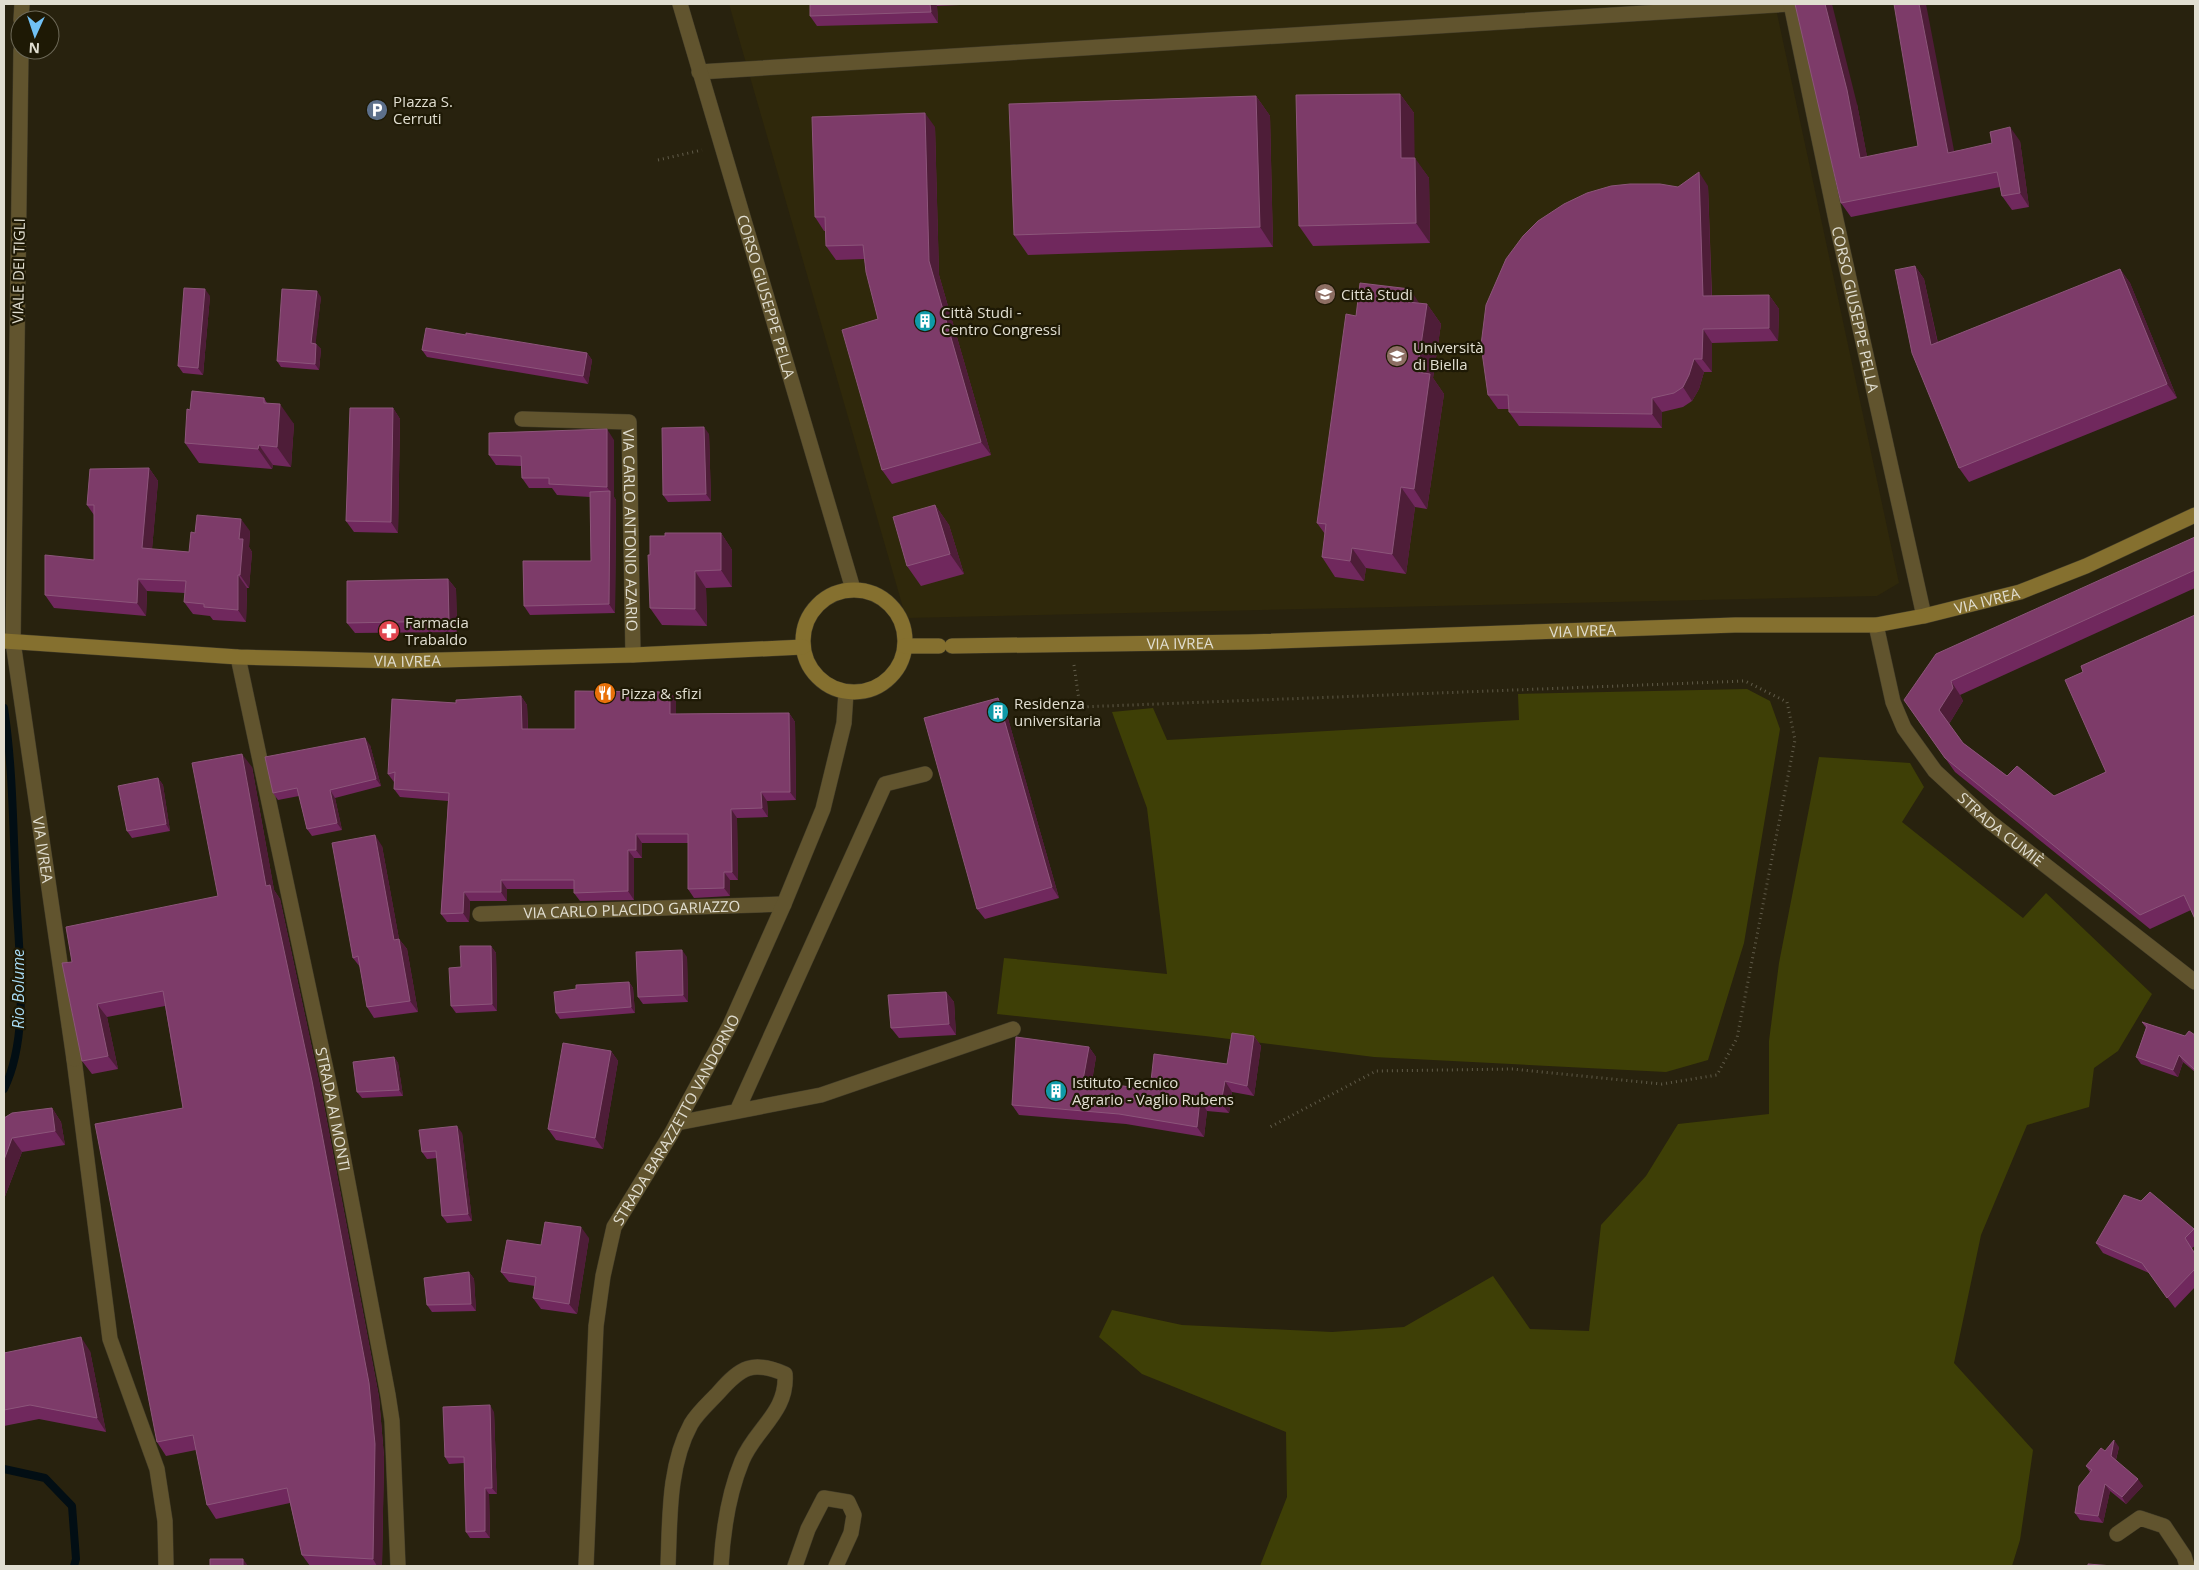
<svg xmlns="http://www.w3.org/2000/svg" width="2199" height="1570" font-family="'Open Sans',sans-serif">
	<rect width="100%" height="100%" fill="#28220e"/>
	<path fill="#2f280b" d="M729,4H1775L1899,583L1877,596L906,618Z"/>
	<path fill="#3e3f06" d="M1747,689L1770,701L1780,729L1744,943L1708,1060L1666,1072L1374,1057L1205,1036L997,1014L1004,958L1167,974L1147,808L1112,712L1153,708L1167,740L1519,720L1518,694Z
		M1819,757L1910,763L1924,787L1902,822L2023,918L2046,893L2152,994L2118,1051L2094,1068L2089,1107L2027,1125L1981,1235L1954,1363L2033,1450L2020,1540L2012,1566H1260L1287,1497L1286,1432L1142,1374L1099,1337L1112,1310L1182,1325L1332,1332L1404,1327L1493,1276L1530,1329L1589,1331L1601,1225L1646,1176L1678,1124L1769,1114V1041L1779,963Z"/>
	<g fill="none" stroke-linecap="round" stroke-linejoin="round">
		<path stroke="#020e14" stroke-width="8" d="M4,708C13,768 13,829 16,890C18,951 31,1034 4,1089
			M4,1469L45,1478L72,1506L76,1559L74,1566"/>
		<g stroke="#423c29" stroke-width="16">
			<path id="lane" d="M699,72L1790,4
				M74,1059L110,1339L157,1469L165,1521L166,1566
				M737,1111L885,784L925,774
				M677,1123L821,1095L1013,1029
				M2117,1534L2140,1518L2164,1526L2184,1556L2187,1566"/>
		</g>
		<g stroke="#423c29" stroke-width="16">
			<g id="street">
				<path id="s1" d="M680,4L853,589"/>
				<path id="s2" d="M1791,4L1836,220L1924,616"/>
				<path d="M21,20L22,4"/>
				<path id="s3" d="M21,50L13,642L74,1059"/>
				<path id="s4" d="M522,419L629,422L633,655"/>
				<path id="s5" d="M1876,625L1893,702L1904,728L1935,771L1990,822L2195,982"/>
				<path id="s6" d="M238,657L331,1093L388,1395L392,1421L398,1566"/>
				<path id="s7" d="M480,914L784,904"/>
				<path id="s8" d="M586,1566L596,1326L603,1276L614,1227L671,1134L730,1025L784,904L823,809L844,723L846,692"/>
				<path d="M668,1566C670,1519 668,1466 691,1424C698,1412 710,1402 719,1392C741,1367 753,1360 785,1374C788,1412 755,1429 742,1461C728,1495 723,1530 721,1566"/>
				<path d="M795,1566L808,1529L824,1498L848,1502L854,1515L851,1533L836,1566"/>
			</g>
		</g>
		<g stroke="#423c29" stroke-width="16">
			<g id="secondary">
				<circle cx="854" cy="641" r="51"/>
				<path id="s9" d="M4,641L238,657L400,661L633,655L803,647"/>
				<path d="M905,646H939"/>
				<path id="s10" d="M952,646L1248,642L1735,625H1876L1924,616L2020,592L2086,566L2195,515"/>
			</g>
		</g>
		<path stroke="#605b49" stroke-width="3" stroke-dasharray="1 4" stroke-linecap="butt" d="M658,160L702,150
			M1074,665L1080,707L1745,681L1787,702L1795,740L1737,1038L1717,1075L1662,1084L1513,1069L1376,1071L1270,1127"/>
		<use href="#lane" stroke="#61542e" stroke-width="15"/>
		<use href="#street" stroke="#61542e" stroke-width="15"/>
		<use href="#secondary" stroke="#85702f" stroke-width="15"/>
	</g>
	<path fill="#70285d" d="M810,4H960V5L937,6L938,23L817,26L810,16Z
		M1400,94L1414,113V158L1429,178L1430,243L1313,246L1299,226Z
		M1256,96L1270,116L1273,247L1028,255L1014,235Z
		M1857,104L1867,157L1954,151L2020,141L2029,207L2012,210L2002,196L2000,187L1851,217L1841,203Z
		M935,127L939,275L991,455L892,484L882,470L878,319L864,259L836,260L826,246L825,231H824L815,217Z
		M1708,186L1712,296L1769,295L1779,309L1778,341L1712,343V372H1704L1699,389L1692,401L1683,407L1662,412V428L1519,426L1509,412V409H1498L1488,395L1678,187Z
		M1915,266L1924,279L1938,343L2120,269L2130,283L2177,398L1969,482L1959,468Z
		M210,296L203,375L183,373L178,366Z
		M321,297L315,344H316L321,349L319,370L281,367L277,361Z
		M1420,303L1427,304L1441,324L1433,378L1444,394L1427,509L1415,507L1406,574L1366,568L1364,581L1335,577L1322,557L1325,534L1317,523L1356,316Z
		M466,335L587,353L592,360L588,384L427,357L422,350Z
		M264,398L267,403L294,424L291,467L273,465L272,469L199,463L185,443L190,410Z
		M393,408L400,419L398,533L354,532L346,521Z
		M709,434L711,501L668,502L663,495Z
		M614,440V497L616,500L615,613L530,615L524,606L591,561L590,497L557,495L552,488H529L522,478L521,466L496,465L489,455Z
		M149,468L158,481L152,549L189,552L195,533L250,531L249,547L252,552L249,588H247L246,622L213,620L210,616L193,614L184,602L185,593L147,591L146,616L54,608L45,595L94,560V515L87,505Z
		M935,505L949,525L964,574L921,586L907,566Z
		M721,533L732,550V587L706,588L707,626L662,625L650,608V555L665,536Z
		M2195,537V588L1960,695L1963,701L1949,724L1963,743L2007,776L2054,796L2106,772L2083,672L2191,910L2150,929L1955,772L1904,700Z
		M448,579L456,589L457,632L355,633L347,623Z
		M670,692L676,700V714L789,713L795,722L796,800L767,801L768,817L737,818L738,880H730V896L694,898L688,889V843H642V858H634V900L580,901L574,893V889H507V901H470L469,922H447L441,914L448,801L400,797L394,789V782L388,774L456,703L521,696L527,705L528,729H575Z
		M998,698L1005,708L1059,898L985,919L977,909Z
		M370,745L381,786L335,798L342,830L312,836L307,829L299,796L278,800L273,793Z
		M252,767L274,890L280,899L322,1095L379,1397L384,1457L382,1566H310L302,1555L290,1503L216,1519L207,1505L196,1450L166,1456L157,1442L183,1108L165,1006L107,1017L118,1069L92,1074L82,1061L72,962L218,896Z
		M158,778L163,785L170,831L132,838L127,831Z
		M382,846L399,939L407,949L418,1012L374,1018L367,1007L360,967L353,958Z
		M491,946L496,953L497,1011L456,1013L451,1006L461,967Z
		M687,957L688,1002L643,1004L638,997Z
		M629,982L633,988L635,1013L560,1019L556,1013Z
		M946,992L954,1002L956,1035L899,1038L891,1028Z
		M2142,1022L2185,1036L2195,1035V1072L2183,1062L2178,1077L2141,1064L2136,1057L2146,1028Z
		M1254,1036L1261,1046L1254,1096L1232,1092L1229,1113L1207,1111L1204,1137L1126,1124L1019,1115L1012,1105L1089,1047L1096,1057L1092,1081L1150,1090L1227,1064Z
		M611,1051L618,1061L603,1149L556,1140L548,1129Z
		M394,1057L398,1063L403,1096L362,1098L357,1092Z
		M52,1108L61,1122L65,1145L22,1152L4,1199V1118Z
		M462,1133L472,1221L447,1223L442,1216L437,1158L427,1159L422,1152Z
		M2194,1229L2195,1232V1246L2192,1248L2195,1253V1287L2175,1308L2149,1273L2103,1253L2096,1243Z
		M589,1238L577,1314L541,1309L533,1298L535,1286L509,1282L501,1272L541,1245Z
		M469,1272L474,1279L476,1311L432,1312L427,1305Z
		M90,1351L106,1432L39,1419L4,1426V1353Z
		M494,1412L497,1494H489L490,1538H470L466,1532L464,1463L449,1464L445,1457Z
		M2119,1447L2116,1460L2143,1486L2126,1504L2110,1491L2103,1523L2080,1520L2075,1513L2090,1472L2086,1466L2105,1451Z"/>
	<path fill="#4e1d38" d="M930,4H936L937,6L938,23L931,12Z
		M1825,4H1832L1857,104L1870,172L1860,158Z
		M1919,4H1926L1957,166L1948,153Z
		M1400,94L1414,113L1415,178L1401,158Z
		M1256,96L1270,116L1273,247L1260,227Z
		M925,113L935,127L939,275L991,455L981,442L929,261Z
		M2010,127L2020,141L2029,207L2020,193Z
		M1415,158L1429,178L1430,243L1416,223Z
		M1699,172L1708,186L1712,310L1703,296Z
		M1915,266L1924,279L1941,359L1931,345Z
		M2120,269L2130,283L2177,398L2167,384Z
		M205,289L210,296L203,375L198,368Z
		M1410,289L1423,309L1408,302Z
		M317,291L321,297L315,349L311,343Z
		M1769,295L1779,309L1778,341L1769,328Z
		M1427,304L1441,324L1433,378L1444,394L1427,509L1414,489L1417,372Z
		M1703,329L1712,343V372L1702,359Z
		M316,344L321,349L319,370L315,364Z
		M587,353L592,360L588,384L583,376Z
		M1694,359L1704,372L1699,389L1692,401L1683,387Z
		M1652,398L1662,412V428L1652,414Z
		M280,404L294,424L291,467L277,447Z
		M393,408L400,419L398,533L391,522Z
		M704,427L709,434L711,501L706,494Z
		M607,429L614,440V497L616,500L615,613L609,604L610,492L607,487Z
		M259,445L273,465L272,469L258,449Z
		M149,468L158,481L151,560L142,548Z
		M1401,487L1415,507L1406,574L1392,554Z
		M935,505L949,525L964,574L950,554Z
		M241,519L250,531L249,547L252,552L249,588L240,575L239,539Z
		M721,533L732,550V587L721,570Z
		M1352,548L1366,568L1364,581L1350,561Z
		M4,565L5,566L4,602Z
		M695,571L706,588L707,626L695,609Z
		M238,575L247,588L246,622L238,610Z
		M138,579L147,591L146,616L137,603Z
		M448,579L456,589L457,632L449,621Z
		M1951,681L1960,695L1963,701L1949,724L1939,710Z
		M670,692L676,700V723L670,714Z
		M521,696L527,705L528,737L522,729Z
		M998,698L1005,708L1059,898L1052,887Z
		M789,713L795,722L796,800L790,792Z
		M365,738L370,745L381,786L376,779Z
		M242,754L252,767L274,890L280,899L322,1095L379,1397L384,1457L382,1566H377L373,1559L266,886Z
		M158,778L163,785L170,831L166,824Z
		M330,790L335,798L342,830L337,823Z
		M761,792L767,801L768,817L762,808Z
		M731,809L737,818L738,880L732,872Z
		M636,834L642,843V858L636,850Z
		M375,835L382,846L401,950L394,940Z
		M628,850L634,858V900L628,891Z
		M724,872L730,880V896L724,888Z
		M501,880L507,889V901L501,892Z
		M464,892L470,901L469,922L463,913Z
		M399,939L407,949L418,1012L410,1001Z
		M491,946L496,953L497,1011L492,1004Z
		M682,950L687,957L688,1002L683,995Z
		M629,982L633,988L635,1013L631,1007Z
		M946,992L954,1002L956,1035L949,1024Z
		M97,1004L107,1017L118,1069L108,1056Z
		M1254,1036L1261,1046L1254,1096L1247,1086Z
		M1089,1047L1096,1057L1090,1091L1083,1080Z
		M611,1051L618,1061L603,1149L595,1138Z
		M2179,1055L2183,1062L2178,1077L2173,1070Z
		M394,1057L398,1063L403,1096L399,1090Z
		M1225,1081L1232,1092L1229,1113L1221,1103Z
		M1200,1100L1207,1111L1204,1137L1197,1127Z
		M52,1108L61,1122L65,1145L55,1131Z
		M457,1126L462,1133L472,1221L468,1214Z
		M12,1138L22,1152L4,1199V1160Z
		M581,1227L589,1238L577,1314L569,1304Z
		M469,1272L474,1279L476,1311L471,1304Z
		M81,1337L90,1351L106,1432L97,1418Z
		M490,1405L494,1412L497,1494L492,1488Z
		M2114,1440L2119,1447L2115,1463L2111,1456Z
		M2138,1479L2143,1486L2126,1504L2122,1497Z
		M2105,1484L2110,1491L2103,1523L2098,1516Z
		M485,1488L489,1494L490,1538L485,1531Z
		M243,1559L248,1566H243Z"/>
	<path fill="#7d3b69" stroke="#8c557a" d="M810,4H930L931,12L810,16Z
		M1795,4H1825L1847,90L1860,158L1918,146L1894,4H1919L1948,153L1992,143L1990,132L2010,127L2020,193L2002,196L1997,172L1841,203Z
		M1400,94L1401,158H1415L1416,223L1299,226L1296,95Z
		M1256,96L1260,227L1014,235L1009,104Z
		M925,113L929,261L981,442L882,470L842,330L878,319L866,272L863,245L826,246L825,217H815L812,117Z
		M1699,172L1703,296L1769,295V328L1703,329L1702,359H1694L1689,375L1683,387L1674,393L1652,398V414L1509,412L1508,395H1488L1481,345L1486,305L1506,259L1523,236L1538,221L1564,204L1587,193L1611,186L1630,184H1660L1678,187Z
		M1915,266L1931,345L2120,269L2167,384L1959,468L1912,353L1895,270Z
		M1360,283L1410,289L1408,302L1427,304L1417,372L1430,374L1414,489L1401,487L1392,554L1352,548L1350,561L1322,557L1326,524L1317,523L1346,314L1356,316Z
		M184,288L205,289L198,368L178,366Z
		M282,289L317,291L311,343L316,344L315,364L277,361Z
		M426,328L466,335V333L587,353L583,376L422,350Z
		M192,391L264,398V403L280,404L277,447L259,445L258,449L185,443L187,409L190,410Z
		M350,408H393L391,522L346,521Z
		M704,427L706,494L663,495L662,428Z
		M607,429V487L549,484V478H522L521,456L489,455V433Z
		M149,468L142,548L189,552L191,532L195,533L197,515L241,519L239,539H243L240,575H238V610L204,607V604L184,602L186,581L138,579L137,603L45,595V555L94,560V505H87L90,469Z
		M610,491L609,604L524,606L523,561H591L590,492Z
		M935,505L950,554L907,566L893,517Z
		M665,533H721V570L695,571V609L650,608L648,555H650V536H665Z
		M2195,537V570L1951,681L1953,688L1939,710L1963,743L2007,776L2017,766L2054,796L2106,772L2065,680L2083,672L2081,666L2195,615V919L2184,895L2140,915L1945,758L1904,700L1936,654Z
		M448,579L449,621L347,623V581Z
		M575,691L670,692V714L789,713L790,792H761L762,808L731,809L732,872H724V888L688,889V834H636V850H628V891L574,893V880H501V892H464L463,913L441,914L449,793L394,789L395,772L388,774L392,699L456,703V700L521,696L522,729H575Z
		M998,698L1052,887L977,909L924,718Z
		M365,738L376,779L330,790L337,823L307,829L297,788L273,793L265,757Z
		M242,754L266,886L270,885L312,1081L369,1383L375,1444L373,1559L302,1555L287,1488L207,1505L193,1435L157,1442L95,1124L183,1108L163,991L97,1004L108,1056L82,1061L62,963L72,962L66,927L218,896L192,763Z
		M158,778L166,824L127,831L118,786Z
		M375,835L394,940L399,939L410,1001L367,1007L358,956L353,958L332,843Z
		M460,946H491L492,1004L451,1006L449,968L461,967Z
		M682,950L683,995L638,997L636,952Z
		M629,982L631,1007L556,1013L554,992L576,989V985Z
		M946,992L949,1024L891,1028L888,995Z
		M2142,1022L2185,1036L2189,1031L2195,1035V1070L2179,1055L2173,1070L2136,1057L2147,1026Z
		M1232,1033L1254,1036L1247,1086L1225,1081L1221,1103L1200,1100L1197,1127L1119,1114L1012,1105L1016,1037L1089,1047L1083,1080L1150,1090L1154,1054L1227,1064Z
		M563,1043L611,1051L595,1138L548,1129Z
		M394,1057L399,1090L357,1092L353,1062Z
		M52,1108L55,1131L12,1138L4,1160V1118L12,1113Z
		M457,1126L468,1214L442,1216L436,1151L422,1152L419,1130Z
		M2150,1192L2194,1229L2185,1238L2195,1254V1269L2167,1298L2142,1263L2096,1243L2124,1195L2141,1201Z
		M545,1222L581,1227L569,1304L533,1298L536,1277L501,1272L507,1240L541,1245Z
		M469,1272L471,1304L427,1305L424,1278Z
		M81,1337L97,1418L30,1405L4,1410V1353Z
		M490,1405L492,1488H485V1531L466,1532L464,1457H445L443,1407Z
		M2114,1440L2111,1456L2138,1479L2122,1497L2105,1484L2098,1516L2075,1513L2079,1486L2092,1470L2086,1466L2101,1448L2105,1451Z
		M210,1559H243V1566H210Z
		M2088,1564L2113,1566H2088Z"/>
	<defs>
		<g id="parking-disc" transform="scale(1.125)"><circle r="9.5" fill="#5c6f8a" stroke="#1e1905"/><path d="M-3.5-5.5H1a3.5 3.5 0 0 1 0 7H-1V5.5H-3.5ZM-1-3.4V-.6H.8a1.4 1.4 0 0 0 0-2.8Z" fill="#fff"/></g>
		<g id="university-disc" transform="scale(1.125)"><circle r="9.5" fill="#8d6e63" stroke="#1e1905"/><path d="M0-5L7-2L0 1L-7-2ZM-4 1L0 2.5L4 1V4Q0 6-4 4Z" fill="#fff"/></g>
		<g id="building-disc" transform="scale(1.125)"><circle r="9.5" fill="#0f9aa8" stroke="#1e1905"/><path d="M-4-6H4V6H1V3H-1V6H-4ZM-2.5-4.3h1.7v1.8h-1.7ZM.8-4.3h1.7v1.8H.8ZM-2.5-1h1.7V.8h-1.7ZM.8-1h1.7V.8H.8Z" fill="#fff"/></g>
		<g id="pharmacy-disc" transform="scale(1.125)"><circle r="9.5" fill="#e0444e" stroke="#1e1905"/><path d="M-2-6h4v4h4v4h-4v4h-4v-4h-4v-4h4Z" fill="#fff"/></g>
		<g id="restaurant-disc" transform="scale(1.125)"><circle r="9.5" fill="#e8710a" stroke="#1e1905"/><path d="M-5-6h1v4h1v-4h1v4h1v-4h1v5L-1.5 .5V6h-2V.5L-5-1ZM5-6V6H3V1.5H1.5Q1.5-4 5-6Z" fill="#fff"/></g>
	</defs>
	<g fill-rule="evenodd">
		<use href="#parking-disc" x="377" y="110"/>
		<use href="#university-disc" x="1325" y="294"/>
		<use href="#building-disc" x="925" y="321"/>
		<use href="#university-disc" x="1397" y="356"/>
		<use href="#pharmacy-disc" x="389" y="631"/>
		<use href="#restaurant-disc" x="605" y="693"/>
		<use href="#building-disc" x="998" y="712"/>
		<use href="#building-disc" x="1056" y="1091"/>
	</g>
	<g text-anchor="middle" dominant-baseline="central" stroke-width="4.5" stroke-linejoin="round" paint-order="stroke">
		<g font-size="15" fill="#e1ded1" stroke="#1e1905" text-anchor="start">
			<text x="393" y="101">PIazza S.<tspan x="393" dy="17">Cerruti</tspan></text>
			<text x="1341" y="294">Città Studi</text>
			<text x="941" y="312">Città Studi -<tspan x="941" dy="17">Centro Congressi</tspan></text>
			<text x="1413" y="347">Università<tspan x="1413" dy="17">di Biella</tspan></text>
			<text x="405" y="622">Farmacia<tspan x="405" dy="17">Trabaldo</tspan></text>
			<text x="621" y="693">Pizza &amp; sfizi</text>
			<text x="1014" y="703">Residenza<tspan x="1014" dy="17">universitaria</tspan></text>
			<text x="1072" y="1082">Istituto Tecnico<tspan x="1072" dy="17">Agrario - Vaglio Rubens</tspan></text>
		</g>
		<g font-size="15" fill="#e1ded1" stroke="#1e1905">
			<text transform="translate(18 271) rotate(-89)">VIALE DEI TIGLI</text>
			<text stroke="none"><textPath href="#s1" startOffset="305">CORSO GIUSEPPE PELLA</textPath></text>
			<text stroke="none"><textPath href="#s2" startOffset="312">CORSO GIUSEPPE PELLA</textPath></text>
			<text stroke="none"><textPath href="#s4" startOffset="215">VIA CARLO ANTONIO AZARIO</textPath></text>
			<text stroke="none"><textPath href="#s10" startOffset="1038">VIA IVREA</textPath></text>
			<text stroke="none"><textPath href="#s10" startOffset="631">VIA IVREA</textPath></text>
			<text stroke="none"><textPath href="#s10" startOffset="228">VIA IVREA</textPath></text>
			<text stroke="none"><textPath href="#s9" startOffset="404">VIA IVREA</textPath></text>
			<text stroke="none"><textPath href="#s5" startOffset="248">STRADA CUMIÈ</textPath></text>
			<text stroke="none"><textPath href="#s3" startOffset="802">VIA IVREA</textPath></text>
			<text stroke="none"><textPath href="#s7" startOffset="152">VIA CARLO PLACIDO GARIAZZO</textPath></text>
			<text stroke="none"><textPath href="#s6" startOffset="462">STRADA AI MONTI</textPath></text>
			<text stroke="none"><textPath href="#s8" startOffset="465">STRADA BARAZZETTO VANDORNO</textPath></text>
		</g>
		<g font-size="16" font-style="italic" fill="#a8dbf4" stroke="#1e1905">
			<text transform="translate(18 989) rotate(-90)">Rio Bolume</text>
		</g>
	</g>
	<rect width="2199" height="1570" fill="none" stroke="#e1ded1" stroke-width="10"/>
	<g transform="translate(35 35) rotate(183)"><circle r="24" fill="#1e1905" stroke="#6c6857"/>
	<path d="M0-4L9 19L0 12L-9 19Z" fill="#71c1f5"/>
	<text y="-8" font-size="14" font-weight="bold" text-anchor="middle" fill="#e1ded1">N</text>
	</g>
</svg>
